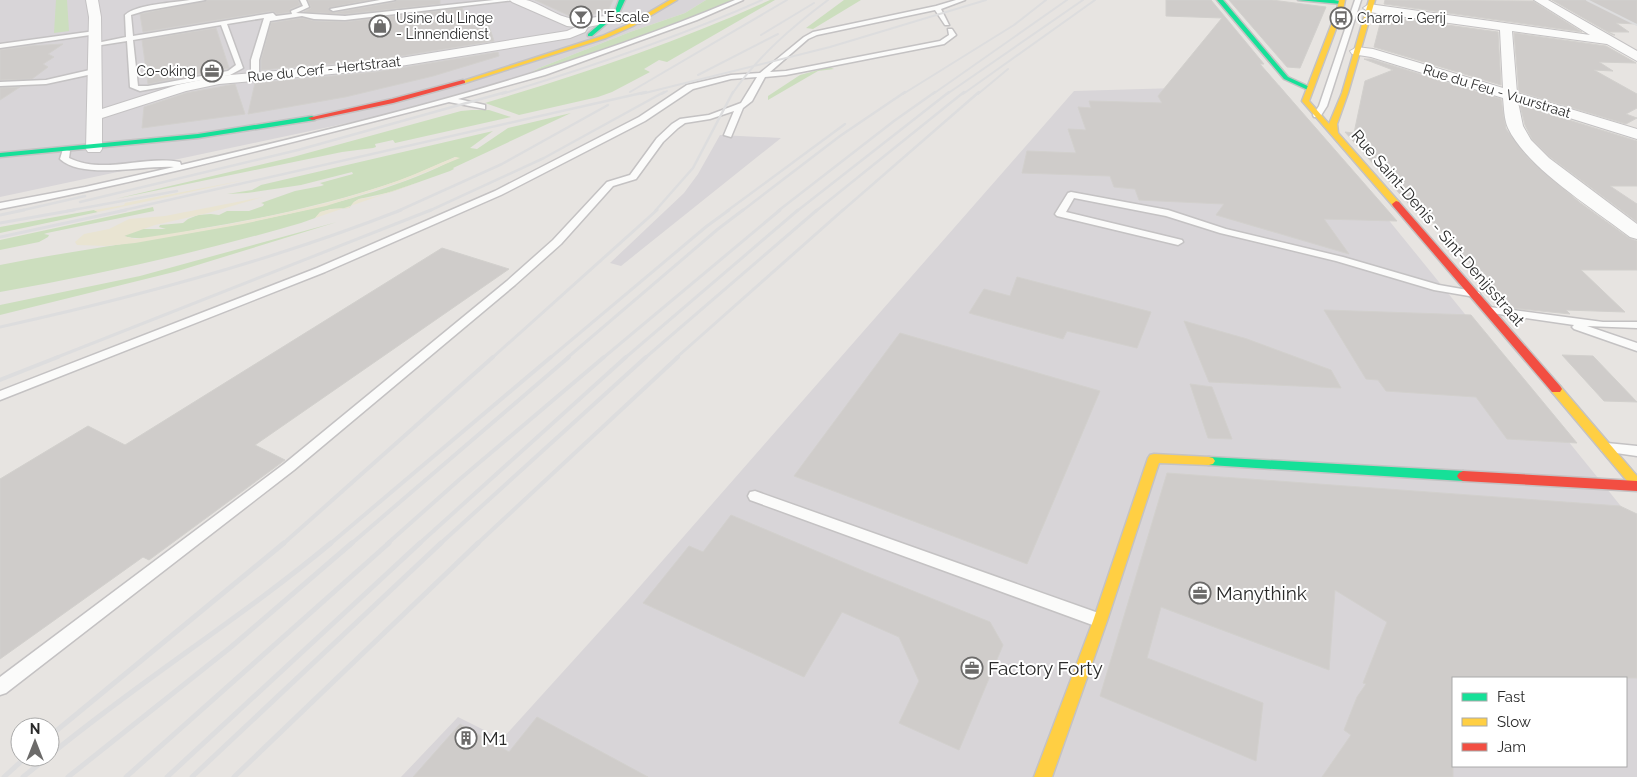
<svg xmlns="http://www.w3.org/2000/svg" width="1637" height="777" font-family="Raleway,sans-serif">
	<rect width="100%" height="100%" fill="#e7e4e1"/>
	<path fill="#d8d5d8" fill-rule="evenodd" d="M0,0H706L685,13L630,32L539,68L525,76L371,118L0,197Z
		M1279,85L1637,526V777H401L458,717L502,739L628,600L1074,91ZM1453,678H1626V766H1453Z
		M720,135L781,138L621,266L610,263L684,193L698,174Z"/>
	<path fill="#ccdebe" d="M56,0H67L69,31L54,33Z
		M706,0H735L639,38L525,76L539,68L630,32L685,13Z
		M770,0H775L667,62L659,60L644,69L650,72L612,92L598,97L519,115L485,103C582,74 678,42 770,0Z
		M844,0H861L813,29L806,28Z
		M829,67L834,69L818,71L768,100V96L800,75Z
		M472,110H489L511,117L395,143L393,140L375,144L376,147L373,148L342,152L115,199L293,157L461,111Z
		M571,113L453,168L454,169L450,171L391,192L359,199L354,202L349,208L331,209L321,212L315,218L301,223C201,252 102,274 0,292V265C96,246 192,235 288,214C345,201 404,186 457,158L455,157C436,165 417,174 398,181C333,203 266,218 198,229C175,234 146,242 123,236L138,229H166L159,227L160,225L183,223L188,219L198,215L211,214L219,215L227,211H249L263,206L264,204L261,203L295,191L321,186L324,185L320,183L353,174L352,172L301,185L247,193L227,194L252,190L261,185L493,131L470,148L477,149L508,128Z
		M153,207L154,211L47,233L44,234L49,235L48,237L39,242L0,250V240Z
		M94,210L98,212L0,233V227Z
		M337,222L178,271L0,315V305L140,276Z"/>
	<path fill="#e9e4d2" d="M456,157L460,158L404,181L326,206L243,224L135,243L106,246L77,245L75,242L84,234L109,229L129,219L165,216L263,197L208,213L155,225L124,236L135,239C224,226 315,211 400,180C419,173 437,164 456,157Z
		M245,180L98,212L94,210L124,205L125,203Z
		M423,181L315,218L320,212L331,209L349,208L354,202L359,199L374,197Z"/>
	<path fill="#cfccca" stroke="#d2d0cd" d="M207,0H298L300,5L290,9V12L277,14L273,11L143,32L140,14Z
		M308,0H369L328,8L333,13L395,2L397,0H440V4L345,14L304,12L311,8Z
		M535,0H613L609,9L605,12L577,17H572Z
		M1166,0H1211L1264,64H1260L1397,221L1324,219L1349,254L1216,215L1224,204L1139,200L1135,189L1114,187L1110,176L1022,173L1027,151L1076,153L1068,129L1086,130L1078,107L1091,108L1089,101L1162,103L1158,96L1222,18L1166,16Z
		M1229,0H1272L1326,7L1300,68L1287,67Z
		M1385,0L1533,1L1582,32L1384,4Z
		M1552,0H1637V24L1616,23L1629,32H1608L1615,35H1613Z
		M462,8L465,20L486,17L494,41L376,60L261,70V60L271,23L302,18L314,21L345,22Z
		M1382,16L1498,32L1501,85L1374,47Z
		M216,28L229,68L148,84L142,40Z
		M1514,33L1606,46L1636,63L1599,62L1613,71L1594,70L1637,94V108L1626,114L1637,118L1626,124L1519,92Z
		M63,44L48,54L54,57L43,64L48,67L32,79L0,80V50L29,46Z
		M498,52L499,56L433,76L345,97L248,114L255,83L376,72Z
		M1364,59H1371L1501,99L1506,129L1529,159L1579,202L1629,238L1637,241V270H1581L1625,312L1566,310L1570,314L1511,308L1419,207L1415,211L1345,132L1354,133L1365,81L1393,70Z
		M235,84L245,114L142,128L144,107L186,93Z
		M20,87L0,100V88Z
		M1520,105L1637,141V186H1610L1637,204V222L1550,157L1532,139L1525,125Z
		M442,248L509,269L255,445L285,460L149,560L143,557L0,659V479L88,426L125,445Z
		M1017,277L1151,312L1137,348L1067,331L1063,339L969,313L984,289L1010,296Z
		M1324,310L1471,315L1577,443L1507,439L1476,397L1386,391L1378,380L1366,379Z
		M1184,321L1247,339L1331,370L1341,388L1209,382Z
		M900,333L1100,391L1027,564L794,476Z
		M1562,355L1593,356L1637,402L1604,401Z
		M1190,384L1212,387L1232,439L1208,438Z
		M1167,473L1620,506L1637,514V678H1453V777H1322L1351,735L1344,730L1357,697L1366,684L1363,683L1387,622L1335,590L1329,670L1161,607L1147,658L1263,703L1256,761L1100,696Z
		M731,515L866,572L990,622L1003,645L959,750L899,723L919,681L899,637L842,612L804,677L643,603L689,546L703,552Z
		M537,717L648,777H413L460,724L509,752Z"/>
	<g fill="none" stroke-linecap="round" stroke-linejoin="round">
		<g stroke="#c4c2c3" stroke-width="3">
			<path id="lane" d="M190,0H205L144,11L131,15L133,36L273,13L276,16L292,14L291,11L303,6L300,0H306L309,7L296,13L345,16L494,0H514L345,20L314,19L302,16L270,21L259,60V76L255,78L251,76V60L264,18L227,24L243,68L230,75L140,91L130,87L127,41L95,46L92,44L126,37L125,15C137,4 173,3 190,0ZM221,25L236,65L228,71L148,86H138L133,40Z
				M380,0H395L333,11L330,9Z
				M735,0H743L697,20L545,75L458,99L485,105V109L449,102C300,140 151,180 0,209V203L85,187L174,167C145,165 82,180 60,159L63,149L70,151L69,158C103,175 144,155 180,162L181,165C368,121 557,75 735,0Z
				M956,0H965L941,9L949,25H945L935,10L817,35L808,39L770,72L786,71L940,41L949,35L948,29H952L956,35L944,44L786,75L765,77L752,101L743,108L731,137L724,135L734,111L710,119L685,123L678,128L663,142L636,179L613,186L561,244L515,285L294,470L6,693L0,695V677L284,464L507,281L553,240L607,182L630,175L657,138L672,124L680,119L709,115L741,103L757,77L731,79L693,89L645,121L501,195L325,272L0,400V391L317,268L495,191L639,117L687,85L731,75L760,73L804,37L813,32L936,6Z
				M1355,0H1361L1327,106L1320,117H1314L1313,115L1319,106Z
				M95,31L98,33L97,34L0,48V44Z
				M94,69H97V73L46,84L0,86V82L46,80Z
				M1071,192L1168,210L1226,229L1343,257L1439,285L1479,292L1480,294L1475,297L1434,290L1336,261L1220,233L1166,216L1074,198L1066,212L1182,240L1183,242L1178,245L1057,216L1055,214L1068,193Z
				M1489,307L1603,322H1637V328L1587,326L1637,343V351L1574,329L1572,327L1574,325L1485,312L1483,310L1485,308Z
				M1607,443L1637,446V456L1602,451L1600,448L1602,445Z
				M755,491L1104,615L1106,620L1104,625L1098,627L750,500L748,496L750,492Z"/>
		</g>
		<g stroke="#c4c2c3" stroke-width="2">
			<path id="street" d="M86,0H98L101,17L102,109L177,85L219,76L376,62L567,31L576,27L567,26L512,2L510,0C515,0 521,0 526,0C543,4 559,19 577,19C593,19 635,8 646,20L640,24L612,22L588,27L585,32L570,38L376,70L219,84L186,91L102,118V149L100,152H88L86,149L89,17Z
				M1534,0H1548L1637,51V61L1607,44L1512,31L1517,93L1637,129V139L1518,102L1523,126L1531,140L1549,158L1637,224V239L1630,237C1594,209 1527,168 1508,128C1504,119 1504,107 1503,98L1371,57L1352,54L1350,51L1357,47L1373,49L1503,88L1500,30L1369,12L1363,8L1369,4L1590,35Z"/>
		</g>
		<g stroke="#c4c2c3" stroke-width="3">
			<path id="fast" d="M619,0H625L619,13L592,36H588V34L615,11Z
				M1217,0H1223L1288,77L1312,88V90H1308L1284,79Z
				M1298,0H1334L1344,2L1341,4Z
				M312,116L316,118L315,120L198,138L0,157V153L198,134Z
				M1209,457L1463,471L1467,473L1469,476L1467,479L1463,481L1209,465L1205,464L1203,461L1205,458Z"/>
		</g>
		<g stroke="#c4c2c3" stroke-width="3">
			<path id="slow" d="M670,0H677L633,26L606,38L465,83L460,82L602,36L629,24Z
				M1339,0H1345L1343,10L1309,101L1329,124L1342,93L1369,0H1375L1348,93L1337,124L1338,133L1399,202V206H1393L1302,101L1337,10Z
				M1556,385L1560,386L1637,476V490L1633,488L1552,392L1550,389L1552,386Z
				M1154,454L1209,457L1213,458L1215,461L1213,464L1209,465L1159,463L1107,621L1052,777H1034L1093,621L1148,458L1150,455Z"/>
		</g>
		<g stroke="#c4c2c3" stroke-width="3">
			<path id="jam" d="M463,80L465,81V83L393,103L312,120L308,118L392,99Z
				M1396,201L1399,202L1560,386L1562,389L1560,392H1552L1393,206L1392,204Z
				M1463,471L1637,481V491L1463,481L1459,479L1457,476L1459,473Z"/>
		</g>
		<use href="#lane" fill="#fbfbfa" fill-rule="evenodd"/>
		<use href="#street" fill="#fbfbfa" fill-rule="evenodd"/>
		<use href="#fast" fill="#16e098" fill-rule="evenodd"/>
		<use href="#slow" fill="#ffcf43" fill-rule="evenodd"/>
		<use href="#jam" fill="#f24e42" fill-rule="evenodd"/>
		<path stroke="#ddddde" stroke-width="2" d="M1587,0L1637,25
			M761,35L814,3
			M698,75L778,34
			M630,92L787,0
			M502,94C590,67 677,38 762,0
			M641,94L830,47L986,0
			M662,94L667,91
			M732,94C758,56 792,27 828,0
			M903,94L1014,25L1046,0
			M933,94L1067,0
			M947,94L1083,0
			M963,94L1095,0
			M978,94L1008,69"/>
		<path stroke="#ddddde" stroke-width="2.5" d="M80,202L298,150L506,92
			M19,211L85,196
			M67,211L177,191
			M120,211L646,92
			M398,211L502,164L608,105
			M429,211L544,158L664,92
			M655,211L693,168L733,92
			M727,211L845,124
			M742,211L840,136L905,92
			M778,211L894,121L935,92
			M797,211L949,92
			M816,211L964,92
			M842,211L979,92"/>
		<path stroke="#ddddde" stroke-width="3" d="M0,215L24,210
			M0,223L74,210
			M0,237L126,210
			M0,327C137,297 271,261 401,210
			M55,358L431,210
			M492,358L657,210
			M550,358L707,226L729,210
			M567,358L718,229L743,210
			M603,358L780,210
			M625,358L798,210
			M645,358L817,210
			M676,358L843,210"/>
		<path stroke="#ddddde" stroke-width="4" d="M0,380L58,357
			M283,544L493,357
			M330,544L551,357
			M351,544L569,357
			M387,544L460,479L604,357
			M419,544L626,357
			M440,544L646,357
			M477,544L678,357"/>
		<path stroke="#ddddde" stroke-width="5" d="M50,736L284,543
			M50,755C141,680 241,618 331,543
			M4,777L26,757
			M23,777L48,757
			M68,777L231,647L352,543
			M126,777L389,543
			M167,777L420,543
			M192,777L441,543
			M234,777L478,543"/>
	</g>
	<defs>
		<g id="bar-ring" transform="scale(1.125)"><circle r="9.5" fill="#fff" stroke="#6c6b6a" stroke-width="1.5"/><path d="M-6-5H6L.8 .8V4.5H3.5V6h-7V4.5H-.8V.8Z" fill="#6c6b6a"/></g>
		<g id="bus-ring" transform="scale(1.125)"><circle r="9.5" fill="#fff" stroke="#6c6b6a" stroke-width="1.5"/><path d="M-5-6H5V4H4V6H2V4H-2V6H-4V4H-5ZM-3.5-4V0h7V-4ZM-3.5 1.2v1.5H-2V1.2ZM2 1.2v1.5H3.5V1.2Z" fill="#6c6b6a"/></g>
		<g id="shop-ring" transform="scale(1.125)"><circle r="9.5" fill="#fff" stroke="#6c6b6a" stroke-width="1.5"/><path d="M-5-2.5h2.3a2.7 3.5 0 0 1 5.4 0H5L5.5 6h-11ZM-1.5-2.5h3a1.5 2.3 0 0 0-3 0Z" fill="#6c6b6a"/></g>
		<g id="office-ring" transform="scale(1.125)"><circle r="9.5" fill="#fff" stroke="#6c6b6a" stroke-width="1.5"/><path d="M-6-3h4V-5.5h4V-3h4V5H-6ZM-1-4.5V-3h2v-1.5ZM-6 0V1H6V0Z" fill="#6c6b6a"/></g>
		<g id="building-ring" transform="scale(1.125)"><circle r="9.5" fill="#fff" stroke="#6c6b6a" stroke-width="1.5"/><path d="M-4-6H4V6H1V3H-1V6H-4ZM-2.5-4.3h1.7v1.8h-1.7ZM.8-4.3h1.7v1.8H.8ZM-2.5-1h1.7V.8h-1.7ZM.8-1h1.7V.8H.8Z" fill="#6c6b6a"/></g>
	</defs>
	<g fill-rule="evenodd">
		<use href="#bar-ring" x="581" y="17"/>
		<use href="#bus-ring" x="1341" y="18"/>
		<use href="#shop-ring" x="380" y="26"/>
		<use href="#office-ring" x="212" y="71"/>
		<use href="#office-ring" x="1200" y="593"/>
		<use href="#office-ring" x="972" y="668"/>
		<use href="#building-ring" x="466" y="738"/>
	</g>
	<g text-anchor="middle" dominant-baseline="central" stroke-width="4" stroke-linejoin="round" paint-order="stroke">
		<g font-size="14" fill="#2a2a2a" stroke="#fff" text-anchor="start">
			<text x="597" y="17">L'Escale</text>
			<text x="396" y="18">Usine du Linge<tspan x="396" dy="16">- Linnendienst</tspan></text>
			<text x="1357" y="18">Charroi - Gerij</text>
			<text x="196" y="71" text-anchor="end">Co-oking</text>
		</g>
		<g font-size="14" fill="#2a2a2a" stroke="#fff">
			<text transform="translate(324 69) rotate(-6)">Rue du Cerf - Hertstraat</text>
			<text transform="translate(1497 91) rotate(17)">Rue du Feu - Vuurstraat</text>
		</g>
		<g font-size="16" fill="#2a2a2a" stroke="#fff">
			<text transform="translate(1438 228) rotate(49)">Rue Saint-Denis - Sint-Denijsstraat</text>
		</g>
		<g font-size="19" fill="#2a2a2a" stroke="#fff" text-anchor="start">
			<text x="1216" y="593">Manythink</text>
			<text x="988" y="668">Factory Forty</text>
			<text x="482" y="738">M1</text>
		</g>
	</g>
	<rect x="1452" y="677" width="175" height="90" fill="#ffffff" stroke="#aaaaaa"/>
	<rect x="1462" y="693" width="25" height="8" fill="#16e098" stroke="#aaaaaa"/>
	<text x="1497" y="702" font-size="15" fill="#2a2a2a">Fast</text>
	<rect x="1462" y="718" width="25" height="8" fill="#ffcf43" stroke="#aaaaaa"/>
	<text x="1497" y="727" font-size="15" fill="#2a2a2a">Slow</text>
	<rect x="1462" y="743" width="25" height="8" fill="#f24e42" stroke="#aaaaaa"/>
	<text x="1497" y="752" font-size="15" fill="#2a2a2a">Jam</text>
	<g transform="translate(35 742)"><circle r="24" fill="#ffffff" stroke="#aaaaaa"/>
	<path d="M0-4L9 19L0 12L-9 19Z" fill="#6c6b6a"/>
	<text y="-8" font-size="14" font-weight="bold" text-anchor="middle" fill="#2a2a2a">N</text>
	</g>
</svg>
